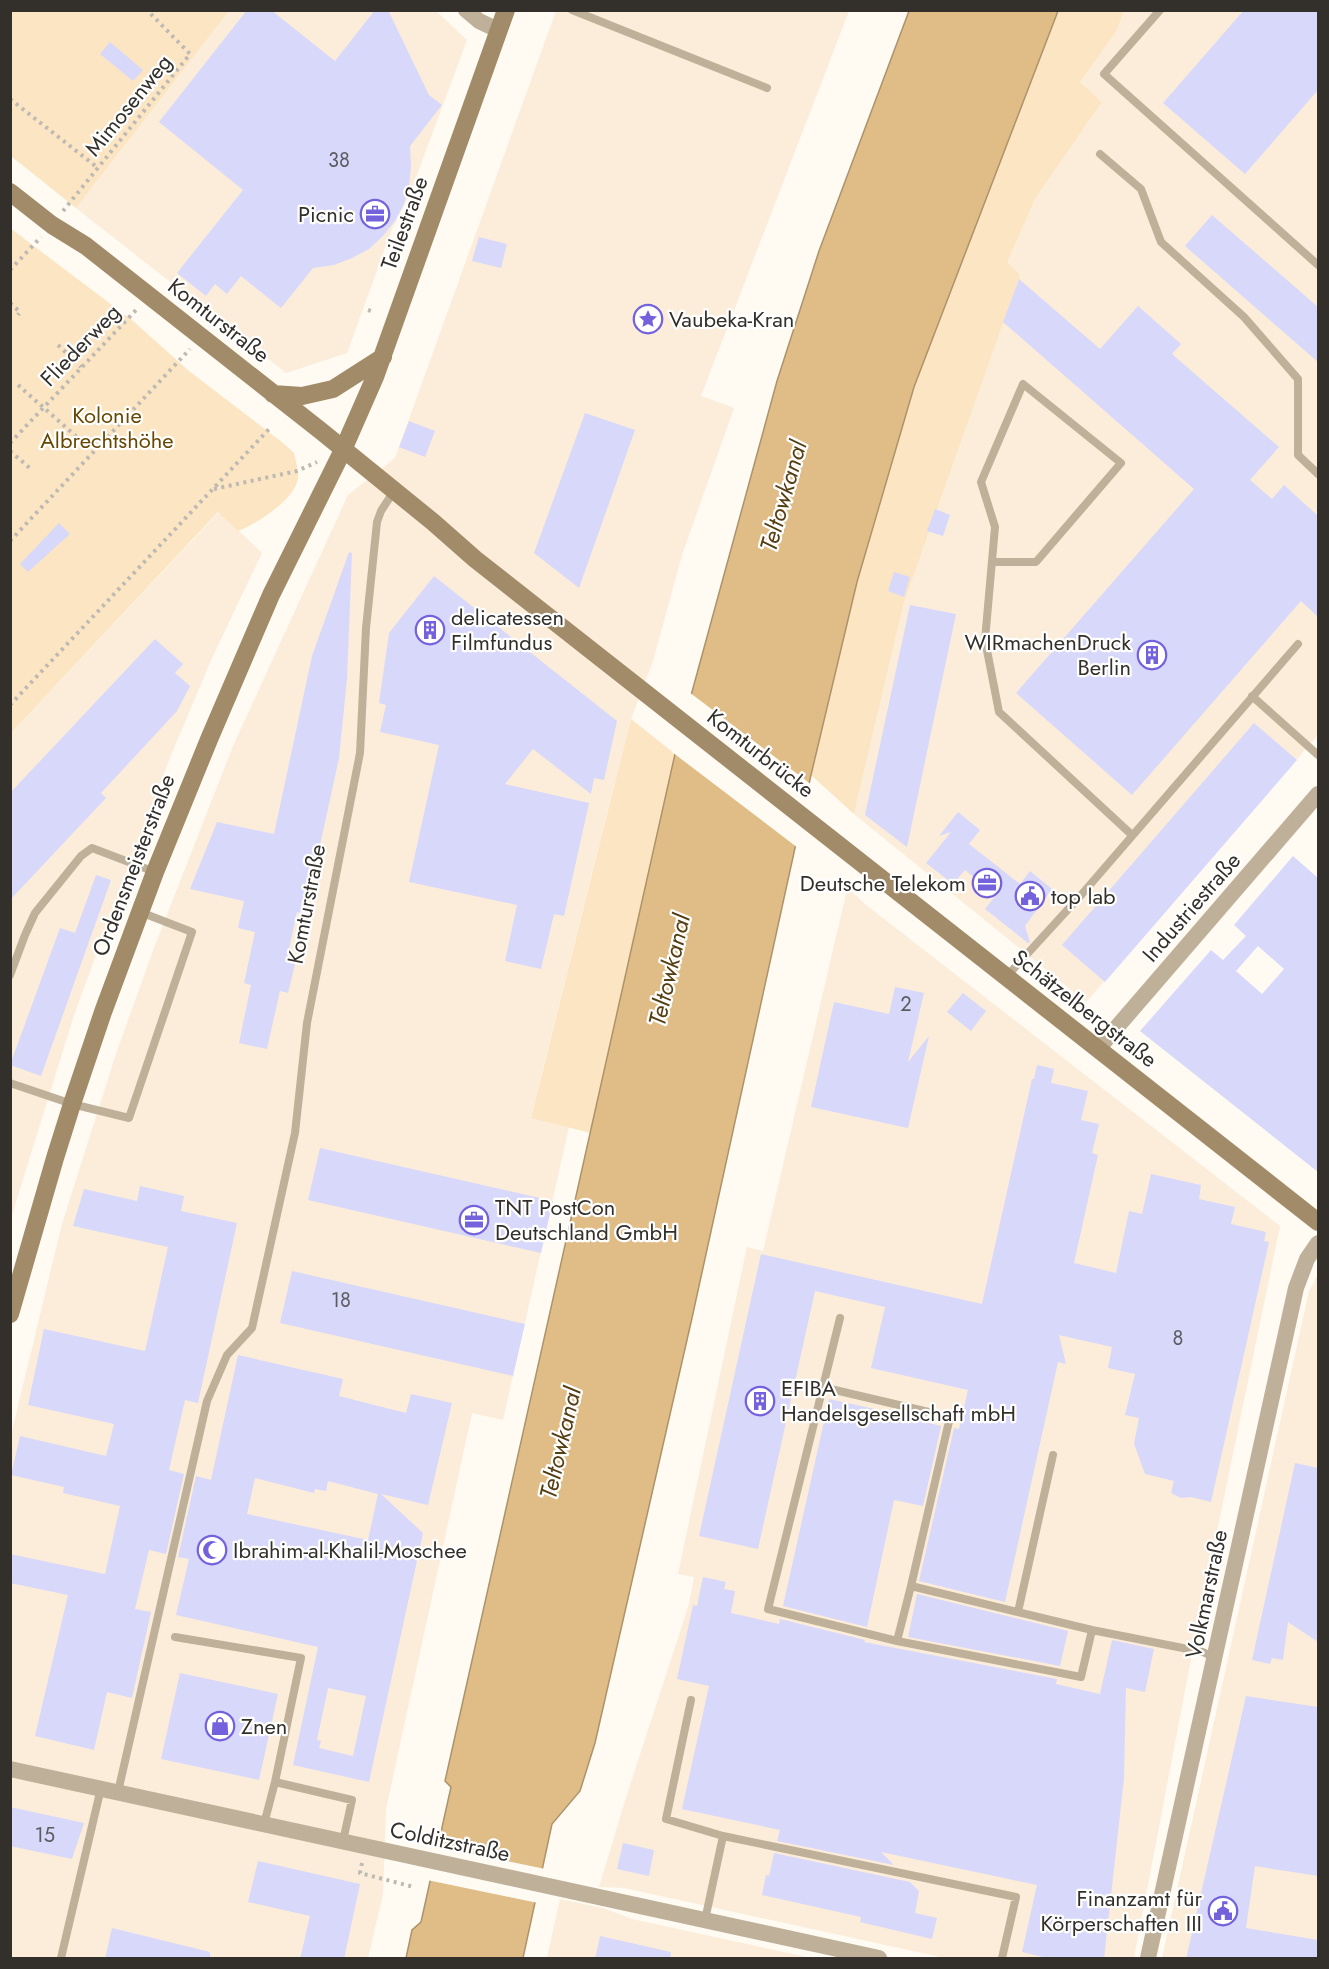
<svg xmlns="http://www.w3.org/2000/svg" width="1329" height="1969" font-family="Jost,sans-serif">
	<rect width="100%" height="100%" fill="#fffaf2"/>
	<path fill="#fbedda" d="M229,11H436L467,40L409,196L392,229L347,353L286,373L76,208Z
		M556,11H849L701,396L734,408L682,555L653,661L631,719L531,1117L569,1127L503,1420L472,1413L386,1809L383,1894L368,1958H11V1435L62,1224L117,1051L154,948L233,746L348,495L395,458Z
		M1124,11H1318V735L1086,1002L854,814L904,602L1006,262L1035,199L1102,102L1080,82L1116,32Z
		M219,512L262,553L212,658L171,755L130,863L74,1015L11,1218V733Z
		M850,890L866,905L1280,1226L1195,1638L1134,1958H945L624,1888L599,1887L625,1801L689,1604L694,1577L678,1574L747,1247L763,1251L846,894Z
		M1318,1274V1958H1162L1309,1291Z
		M560,1899L603,1908L632,1919L811,1958H547Z"/>
	<path fill="#fce5c2" d="M10,11H229L76,208L11,156Z
		M1058,11H1124L1116,32L1080,82L1102,102L1035,199L1007,262L1020,275L904,602L854,814L811,775L857,582L914,387Z
		M10,228L133,321L189,371L283,443L294,453C296,462 300,474 297,482C292,501 256,524 238,531L218,512L11,733Z
		M631,719L675,754L591,1133L531,1118Z"/>
	<path fill="#e0bd87" stroke="#ac936b" stroke-width="1.5" d="M909,11H1058L914,387L857,582L811,775L692,1318L595,1743L580,1791L552,1824L523,1958H406L412,1930L421,1922L451,1787L445,1781L675,754L777,381L819,251Z"/>
	<path fill="#fffaf2" d="M689,692L812,785L798,848L672,752Z
		M435,1846L545,1869L538,1903L427,1880Z"/>
	<path fill="#d8d8fb" fill-rule="evenodd" d="M247,10H271L335,61L375,10H388L429,95L442,105L410,146L411,166L409,186L404,204L395,221L383,236L369,249L352,258L334,265L313,268L281,308L241,276L227,294L215,284L206,296L177,273L243,190L159,122Z
		M1244,10H1318V90L1245,174L1163,103Z
		M110,42L143,70L133,81L100,54Z
		M1212,215L1318,307V362L1185,246Z
		M479,237L507,244L501,268L472,261Z
		M1019,279L1100,349L1138,306L1181,344L1172,354L1279,447L1250,480L1272,499L1284,485L1318,516V617L1301,601L1132,795L1016,693L1194,489L1003,322Z
		M585,413L635,430L579,588L534,553Z
		M409,421L435,431L425,457L399,447Z
		M935,509L950,515L943,536L927,531Z
		M59,523L70,534L28,572L20,564Z
		M349,552L352,553L347,679L339,758L305,914L297,912L287,958L296,960L288,993L280,991L267,1049L239,1043L251,985L244,983L255,932L238,928L244,901L190,889L217,822L274,834L312,656Z
		M894,572L910,577L904,597L888,591Z
		M434,576L617,721L604,780L594,778L591,794L533,749L505,784L589,803L564,916L554,914L541,969L505,961L517,905L409,882L439,745L380,732L386,705L379,703L389,633Z
		M910,605L956,614L907,847L865,815Z
		M155,639L183,664L175,673L190,686L177,711L101,793L106,798L10,900V793Z
		M1254,723L1297,760L1105,982L1062,945Z
		M958,812L980,830L969,844L1020,884L1030,871L1052,889L1025,926L1030,942L1028,943L985,909L996,895L965,870L953,884L926,863L951,832L939,836Z
		M1293,856L1318,878V1172L1140,1031L1211,950L1223,960L1246,936L1234,925ZM1258,946L1284,969L1262,994L1236,971Z
		M96,875L111,880L41,1076L10,1065L60,928L75,933Z
		M895,987L924,993L908,1062L929,1036L908,1128L811,1107L834,1002L889,1014Z
		M963,993L986,1011L971,1031L947,1012Z
		M1037,1065L1054,1069L1051,1083L1088,1091L1081,1120L1099,1124L1092,1153L1098,1155L1074,1263L1116,1273L1129,1211L1142,1214L1151,1174L1201,1185L1199,1199L1235,1207L1231,1224L1266,1232L1264,1241L1269,1242L1211,1502L1191,1497L1181,1498L1171,1493L1174,1481L1145,1474L1134,1444L1139,1418L1125,1415L1135,1374L1108,1368L1112,1347L1059,1335L1066,1364L1058,1362L1005,1602L919,1581L954,1428L959,1429L968,1390L871,1368L885,1307L815,1291L758,1549L699,1536L761,1254L982,1304L1032,1079H1034Z
		M320,1148L553,1201L541,1253L308,1200Z
		M140,1186L184,1196L181,1211L237,1223L198,1403L185,1400L169,1470L184,1474L166,1554L149,1550L135,1609L151,1612L132,1698L107,1692L94,1750L35,1736L68,1595L10,1583V1554L105,1574L120,1506L63,1493L64,1487L11,1475L20,1436L106,1456L114,1424L28,1405L44,1329L145,1351L168,1247L73,1226L84,1189L137,1201Z
		M292,1271L525,1324L513,1376L280,1323Z
		M238,1355L343,1379L339,1396L406,1413L411,1394L452,1403L428,1505L381,1494L423,1533L369,1782L293,1765L318,1647L176,1615L189,1559L178,1557L196,1476L211,1480ZM255,1478L314,1493L315,1489L326,1491L328,1481L378,1494L368,1540L247,1514ZM328,1688L366,1696L353,1756L319,1748L321,1741L317,1740Z
		M829,1399L929,1421V1423L941,1426L923,1506L894,1500L867,1627L783,1606Z
		M1295,1463L1318,1468V1642L1288,1622L1283,1660L1272,1658L1270,1664L1252,1660Z
		M703,1577L726,1582L724,1589L735,1591L731,1613L779,1624L780,1619L865,1640L864,1642L1057,1679L1056,1684L1100,1694L1112,1640L1154,1649L1145,1692L1126,1688L1124,1778L1104,1959H1051L1022,1952L1037,1885L881,1852L894,1865L777,1841L780,1830L682,1809L709,1686L677,1679L693,1605L697,1606Z
		M917,1594L1068,1631L1060,1666L908,1637Z
		M180,1673L278,1694L259,1780L161,1759Z
		M1246,1696L1318,1707V1876L1255,1866L1246,1928L1318,1940V1959H1186Z
		M10,1807L84,1823L72,1859L10,1846Z
		M623,1843L654,1850L649,1876L617,1869Z
		M774,1853L910,1882L919,1891L915,1913L937,1918L932,1939L860,1922L861,1917L762,1895L766,1875L769,1876Z
		M258,1861L360,1884L344,1959H300L310,1916L248,1902Z
		M112,1928L210,1952V1959H105Z
		M600,1936L671,1952L670,1959H595Z"/>
	<g fill="none" stroke-linecap="round" stroke-linejoin="round">
		<path stroke="#bebab3" stroke-width="4" stroke-dasharray="3 4.5" stroke-linecap="butt" d="M10,99L98,168
			M63,211L190,54L147,10
			M10,270L41,237
			M10,303L20,312L18,315
			M368,310L371,311
			M58,345L81,367
			M18,385L78,438
			M10,443L138,308
			M10,451L32,470
			M214,489L297,471L317,462
			M10,541L190,349
			M10,705L270,428
			M362,1863L360,1873L414,1887"/>
		<path stroke="#bfb099" stroke-width="8" d="M572,10L767,88
			M1160,10L1104,74L1318,265
			M1100,154L1141,189L1161,242L1244,317L1298,379V455L1318,474
			M992,562H1036L1121,463L1023,384L981,482L995,527L985,640L999,712L1132,835
			M1252,696L1318,755
			M10,975L25,935L35,913L81,856L92,848L155,872
			M1007,976L1082,894L1298,644
			M10,1083L72,1104L129,1118L192,932L140,912
			M840,1318L768,1609L897,1641L911,1586L1092,1630L1203,1652L1215,1658
			M822,1387L950,1417L911,1586
			M1018,1612L1053,1455
			M175,1637L301,1658L275,1782
			M897,1641L1081,1677L1092,1630
			M691,1700L666,1819L723,1836L705,1920
			M118,1792L207,1401L227,1355L252,1328L295,1133L307,1023L360,753L366,628L377,522L381,511L394,491
			M264,1824L275,1782L352,1800L343,1841
			M723,1836L1016,1897L1002,1958
			M61,1958L101,1788"/>
		<path stroke="#bfb099" stroke-width="16" d="M466,10L479,21L498,30
			M1098,1049L1318,794
			M10,1769L879,1958
			M1148,1958L1296,1288L1307,1259L1318,1243"/>
		<path stroke="#a18b69" stroke-width="18" d="M10,192L52,225L86,246L321,431L433,522L475,559L1318,1222
			M273,394L302,396L333,389L383,357
			M10,1314L55,1158L72,1104L103,1012L155,872L210,737L271,595L343,450L375,377L506,10"/>
	</g>
	<defs>
		<g id="office-ring" transform="scale(1.5)"><circle r="9.5" fill="#fff" stroke="#7462dd" stroke-width="1.5"/><path d="M-6-3h4V-5.5h4V-3h4V5H-6ZM-1-4.5V-3h2v-1.5ZM-6 0V1H6V0Z" fill="#7462dd"/></g>
		<g id="sight-ring" transform="scale(1.5)"><circle r="9.5" fill="#fff" stroke="#7462dd" stroke-width="1.5"/><path d="M0-6L1.8-2.2L6-1.7L2.9 1.2L3.7 5.4L0 3.3L-3.7 5.4L-2.9 1.2L-6-1.7L-1.8-2.2Z" fill="#7462dd"/></g>
		<g id="building-ring" transform="scale(1.5)"><circle r="9.5" fill="#fff" stroke="#7462dd" stroke-width="1.5"/><path d="M-4-6H4V6H1V3H-1V6H-4ZM-2.5-4.3h1.7v1.8h-1.7ZM.8-4.3h1.7v1.8H.8ZM-2.5-1h1.7V.8h-1.7ZM.8-1h1.7V.8H.8Z" fill="#7462dd"/></g>
		<g id="civic-ring" transform="scale(1.5)"><circle r="9.5" fill="#fff" stroke="#7462dd" stroke-width="1.5"/><path d="M-.6-6.5H3V-4.5H.6V-3L4-1V1h2V6H-6V1h2V-1L-.6-3ZM-1.2 2.5V6h2.4V2.5Z" fill="#7462dd"/></g>
		<g id="mosque-ring" transform="scale(1.5)"><circle r="9.5" fill="#fff" stroke="#7462dd" stroke-width="1.5"/><path d="M3.5-4.9A6 6 0 1 0 3.5 4.9A5 5 0 1 1 3.5-4.9Z" fill="#7462dd"/></g>
		<g id="shop-ring" transform="scale(1.5)"><circle r="9.5" fill="#fff" stroke="#7462dd" stroke-width="1.5"/><path d="M-5-2.5h2.3a2.7 3.5 0 0 1 5.4 0H5L5.5 6h-11ZM-1.5-2.5h3a1.5 2.3 0 0 0-3 0Z" fill="#7462dd"/></g>
	</defs>
	<g fill-rule="evenodd">
		<use href="#office-ring" x="375" y="214"/>
		<use href="#sight-ring" x="648" y="319"/>
		<use href="#building-ring" x="430" y="630"/>
		<use href="#building-ring" x="1152" y="655"/>
		<use href="#office-ring" x="987" y="883"/>
		<use href="#civic-ring" x="1030" y="896"/>
		<use href="#office-ring" x="474" y="1220"/>
		<use href="#building-ring" x="760" y="1401"/>
		<use href="#mosque-ring" x="212" y="1550"/>
		<use href="#shop-ring" x="220" y="1726"/>
		<use href="#civic-ring" x="1223" y="1911"/>
	</g>
	<g text-anchor="middle" dominant-baseline="central" stroke-width="4.5" stroke-linejoin="round" paint-order="stroke">
		<g font-size="20" fill="#5c5a5f">
			<text x="339" y="160">38</text>
			<text x="906" y="1004">2</text>
			<text x="341" y="1300">18</text>
			<text x="1178" y="1338">8</text>
			<text x="45" y="1835">15</text>
		</g>
		<g font-size="22" fill="#33302b" stroke="#fff">
			<text transform="translate(128 105) rotate(-51)">Mimosenweg</text>
			<text transform="translate(404 223) rotate(-70)">Teilestraße</text>
			<text transform="translate(219 320) rotate(38)">Komturstraße</text>
			<text transform="translate(80 345) rotate(-46)">Fliederweg</text>
			<text transform="translate(761 753) rotate(38)">Komturbrücke</text>
			<text transform="translate(133 865) rotate(-69)">Ordensmeisterstraße</text>
			<text transform="translate(306 904) rotate(-79)">Komturstraße</text>
			<text transform="translate(1191 907) rotate(-49)">Industriestraße</text>
			<text transform="translate(1085 1008) rotate(38)">Schätzelbergstraße</text>
			<text transform="translate(1206 1594) rotate(-78)">Volkmarstraße</text>
			<text transform="translate(450 1841) rotate(12)">Colditzstraße</text>
		</g>
		<g font-size="22" fill="#33302b" stroke="#fff" text-anchor="start">
			<text x="354" y="214" text-anchor="end">Picnic</text>
			<text x="669" y="319">Vaubeka-Kran</text>
			<text x="451" y="617">delicatessen<tspan x="451" dy="25">Filmfundus</tspan></text>
			<text x="1131" y="642" text-anchor="end">WIRmachenDruck<tspan x="1131" dy="25">Berlin</tspan></text>
			<text x="966" y="883" text-anchor="end">Deutsche Telekom</text>
			<text x="1051" y="896">top lab</text>
			<text x="495" y="1207">TNT PostCon<tspan x="495" dy="25">Deutschland GmbH</tspan></text>
			<text x="781" y="1388">EFIBA<tspan x="781" dy="25">Handelsgesellschaft mbH</tspan></text>
			<text x="233" y="1550">Ibrahim-al-Khalil-Moschee</text>
			<text x="241" y="1726">Znen</text>
			<text x="1202" y="1898" text-anchor="end">Finanzamt für<tspan x="1202" dy="25">Körperschaften III</tspan></text>
		</g>
		<g font-size="22" fill="#684700" stroke="#fff">
			<text x="107" y="415">Kolonie<tspan x="107" dy="25">Albrechtshöhe</tspan></text>
		</g>
		<g font-size="24" font-style="italic" fill="#563e13" stroke="#fff">
			<text transform="translate(783 496) rotate(-74)">Teltowkanal</text>
			<text transform="translate(669 970) rotate(-77)">Teltowkanal</text>
			<text transform="translate(560 1443) rotate(-77)">Teltowkanal</text>
		</g>
	</g>
	<rect width="1329" height="1969" fill="none" stroke="#33302b" stroke-width="24"/>
</svg>
